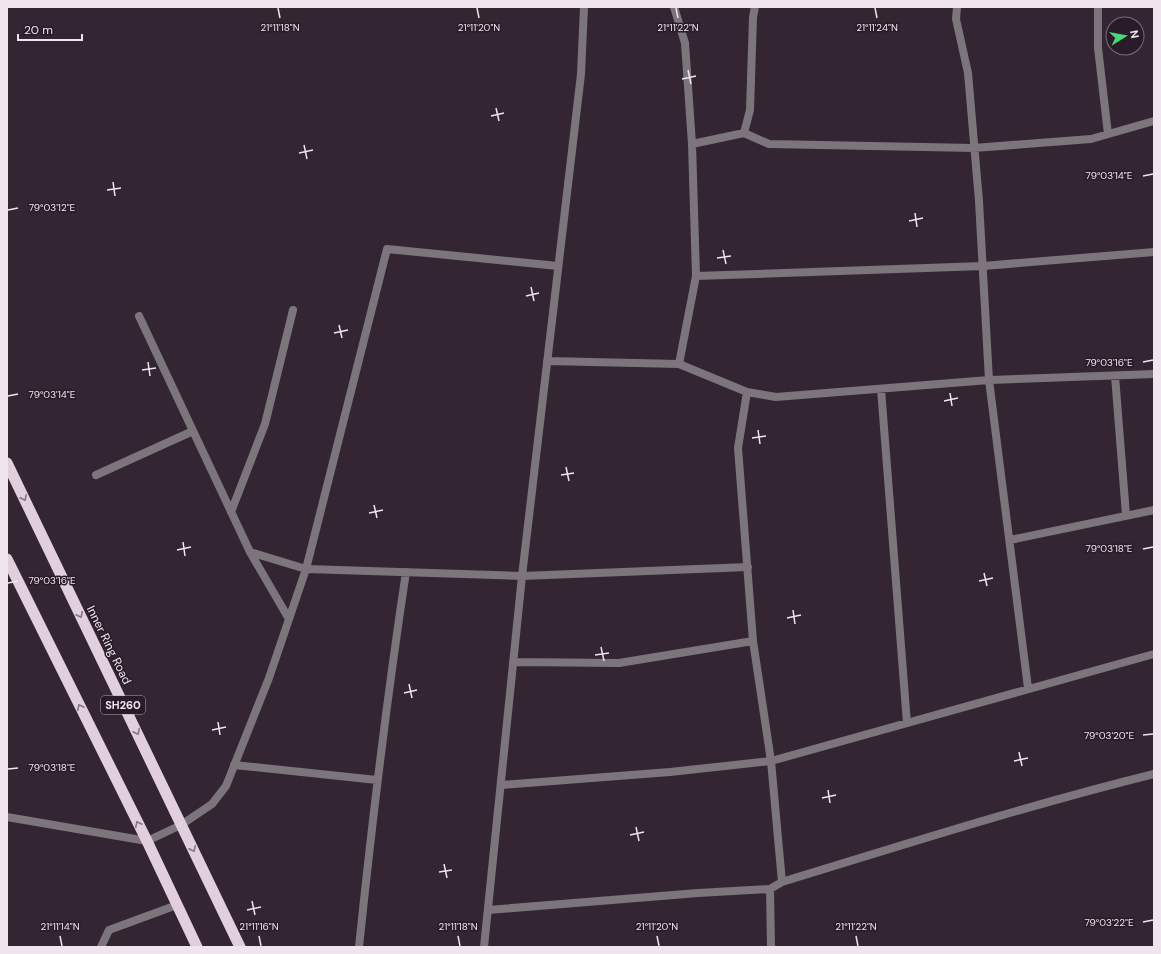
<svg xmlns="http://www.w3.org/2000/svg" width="1161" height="954" font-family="'DM Sans',sans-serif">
	<rect width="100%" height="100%" fill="#332531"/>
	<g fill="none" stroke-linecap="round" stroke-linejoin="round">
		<path stroke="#7d757c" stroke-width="8" d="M674,7L685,43L692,144L696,276L679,364
			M957,7L956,19L968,73L979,201L989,380L1028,688
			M1098,7V48L1108,134
			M744,133L750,110L753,17L755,7
			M692,144L744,133L769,144L974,148L1091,139L1154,121
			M696,276L983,266L1154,252
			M139,316L250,552L289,619
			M547,361L679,364L747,392L776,397L989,380L1154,374
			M1115,376L1126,515
			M881,389L907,723
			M747,392L738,448L753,641L771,761L782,882L770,889L771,947
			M96,475L193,431
			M231,512L265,424L293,310
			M1010,540L1154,510
			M250,552L306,569L387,249L558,266
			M513,662L619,663L753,641
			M234,765L377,780
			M501,785L670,772L771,761L1154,654
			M7,817L147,841L181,825L212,804L226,786L269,678L306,569L522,576L748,567
			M782,882C906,844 1029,805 1154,774
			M488,910L698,893L770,889
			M101,947L109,930L177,905
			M359,947C372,822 387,697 406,572
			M484,947L522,576L581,74L584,7"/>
		<path stroke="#e2cfde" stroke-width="11" d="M7,463L240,947
			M7,559L147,841L197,947"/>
	</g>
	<defs><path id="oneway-chevron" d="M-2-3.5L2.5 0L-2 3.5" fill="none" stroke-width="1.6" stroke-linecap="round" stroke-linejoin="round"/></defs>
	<g stroke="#867582">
		<use href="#oneway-chevron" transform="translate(24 498) rotate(64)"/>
		<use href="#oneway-chevron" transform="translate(80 615) rotate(64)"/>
		<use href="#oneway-chevron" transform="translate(80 707) rotate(-116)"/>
		<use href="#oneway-chevron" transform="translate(137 732) rotate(64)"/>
		<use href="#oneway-chevron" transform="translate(138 824) rotate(-116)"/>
		<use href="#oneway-chevron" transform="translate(193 849) rotate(64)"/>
	</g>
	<path fill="none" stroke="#f0e5ee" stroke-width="1.5" d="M278,8L280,18M477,8L479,18M676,8L678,18M875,8L877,18M688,70L691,84M682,79L696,76M496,108L499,121M491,116L504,113M304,145L307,159M299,153L313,150M1143,176L1153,174M113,182L115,196M107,190L121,188M8,210L18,208M915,213L917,227M909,221L923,218M723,250L726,264M717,258L731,256M531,287L534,301M526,296L539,293M339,325L342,338M334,333L348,330M148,362L150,376M1143,362L1153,360M142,370L156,368M950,393L952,406M8,396L18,394M944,401L958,398M758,430L760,444M752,438L766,436M566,467L569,481M561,475L574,473M374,505L377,518M369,513L383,510M183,542L185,556M1143,549L1153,547M177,550L191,547M984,573L987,586M979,581L993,578M8,583L18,581M793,610L795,624M787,618L801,615M601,647L604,661M595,655L609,653M409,684L412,698M404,693L417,690M218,722L220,735M212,730L226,727M1143,735L1153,734M1019,752L1022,766M1014,761L1028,758M8,769L18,768M828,790L830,803M822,798L836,795M636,827L639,841M630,835L644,832M444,864L447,878M439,872L452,870M252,901L255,915M247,910L261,907M1143,922L1153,920M60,936L62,946M259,936L261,946M458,936L460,946M657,936L659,946M856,936L858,946"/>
	<g text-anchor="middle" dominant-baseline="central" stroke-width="3" stroke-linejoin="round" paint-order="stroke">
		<rect fill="#291b27" stroke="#b4a8b2" stroke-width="1" x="101" y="696" width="44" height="18" rx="3"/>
		<g font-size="11" font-weight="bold" fill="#f0e5ee">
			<text x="123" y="705">SH260</text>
		</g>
		<g font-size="12" fill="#f0e5ee" stroke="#291b27">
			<text transform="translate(109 645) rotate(64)">Inner Ring Road</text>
		</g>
	</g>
	<g font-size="10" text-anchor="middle" fill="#f0e5ee" stroke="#291b27" stroke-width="3" stroke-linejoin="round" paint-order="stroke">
		<text x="280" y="31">21°11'18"N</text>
		<text x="479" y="31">21°11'20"N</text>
		<text x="678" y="31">21°11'22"N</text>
		<text x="877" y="31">21°11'24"N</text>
		<text x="1109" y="179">79°03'14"E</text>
		<text x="52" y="211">79°03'12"E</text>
		<text x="1109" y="366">79°03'16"E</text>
		<text x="52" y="398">79°03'14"E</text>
		<text x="1109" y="552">79°03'18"E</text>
		<text x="52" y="584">79°03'16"E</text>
		<text x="1109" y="739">79°03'20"E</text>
		<text x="52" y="771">79°03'18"E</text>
		<text x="1109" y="926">79°03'22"E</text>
		<text x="60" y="930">21°11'14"N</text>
		<text x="259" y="930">21°11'16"N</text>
		<text x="458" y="930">21°11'18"N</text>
		<text x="657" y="930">21°11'20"N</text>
		<text x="856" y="930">21°11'22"N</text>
	</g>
	<rect width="1161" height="954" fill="none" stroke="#f0e5ee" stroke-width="16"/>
	<g transform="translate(1125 36) rotate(79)"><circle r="19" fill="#291b27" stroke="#796c77"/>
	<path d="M0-3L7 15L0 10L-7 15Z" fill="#45d77a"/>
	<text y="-6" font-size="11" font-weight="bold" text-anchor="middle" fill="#f0e5ee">N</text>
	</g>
	<path d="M18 34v6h64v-6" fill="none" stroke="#f0e5ee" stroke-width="2"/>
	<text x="24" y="34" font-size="12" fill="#f0e5ee" stroke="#291b27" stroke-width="3" paint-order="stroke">20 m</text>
</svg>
